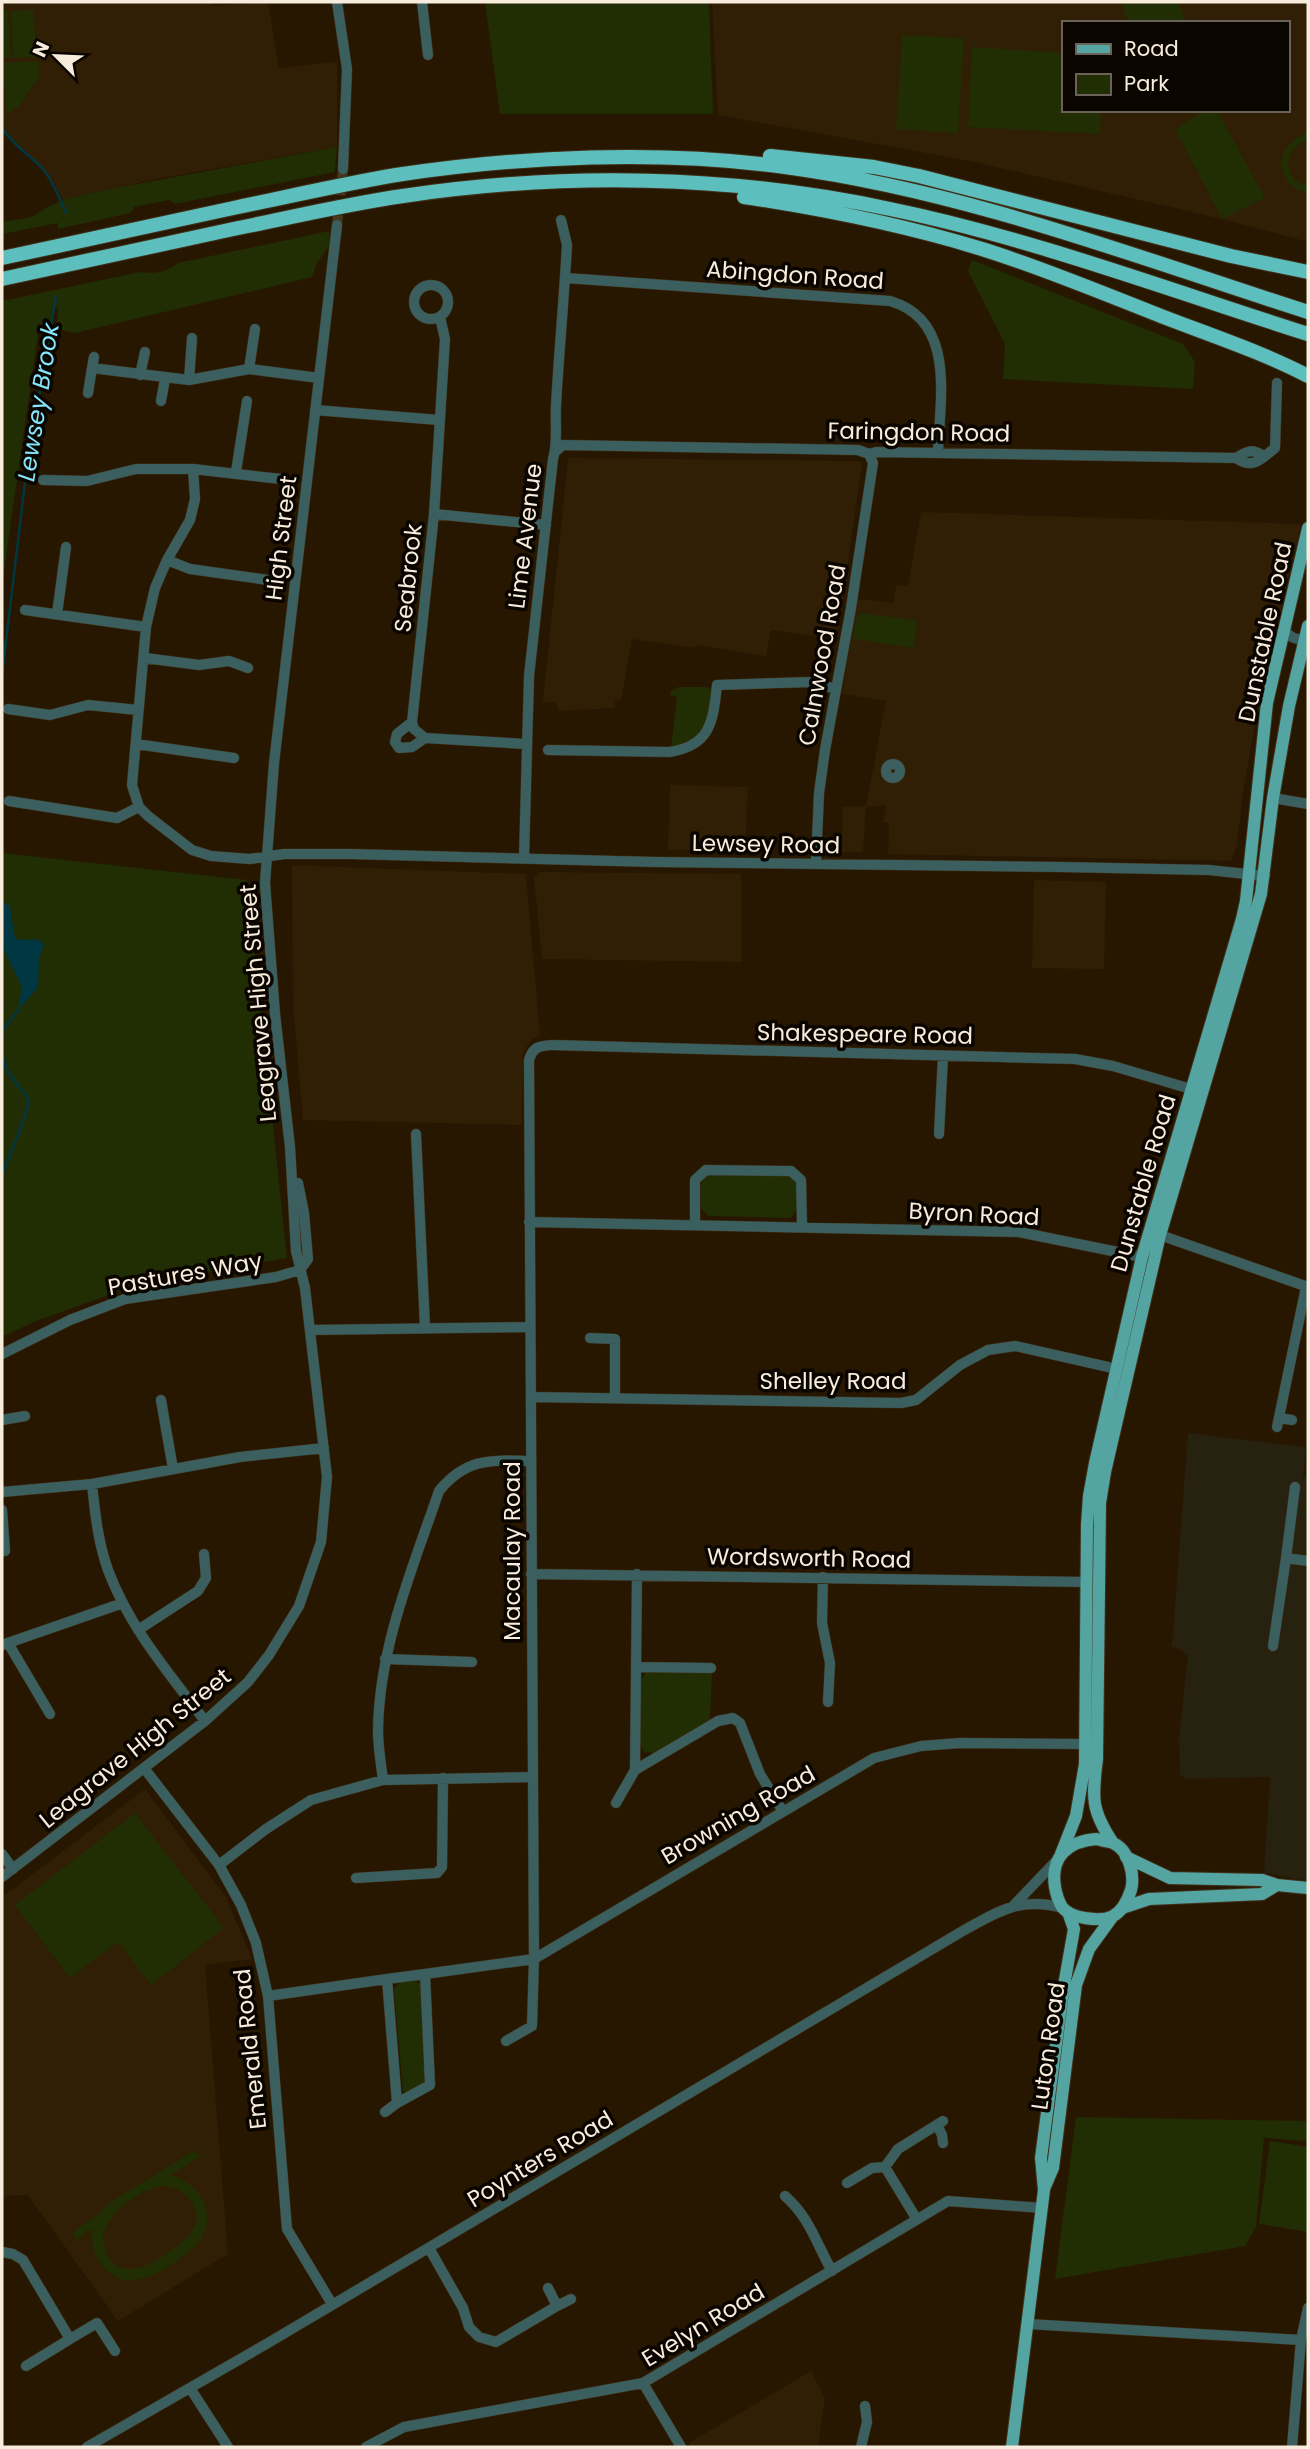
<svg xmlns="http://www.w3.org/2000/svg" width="1310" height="2449" font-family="Poppins,sans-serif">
	<rect width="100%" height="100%" fill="#271700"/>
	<path fill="#272110" d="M1188,1433L1306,1447L1303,1476L1308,1477V1881L1264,1873L1270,1777L1186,1779L1180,1774L1179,1739L1188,1655L1176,1647H1172Z"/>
	<path fill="#301f05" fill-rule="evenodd" d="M2,2H211L212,6L268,2L279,68L337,62V147L151,180L63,200L49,175L14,143L2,126Z
		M712,2H1308V242L1222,219L970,161L718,115ZM1063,23H1287V110H1063Z
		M568,458L858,461L862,464L837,639L771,630L766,656L697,645L696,648L632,639L621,701L615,700V708L558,711L557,702H543Z
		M921,512L1301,524L1260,697L1243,792L1237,845L1231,861L888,854L889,823L883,822L886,805L866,807L863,852H841L843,807L866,806L886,701L842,694L857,599L893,603L896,586L908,585Z
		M670,785L748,787L745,851L668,850Z
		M292,865L526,874L540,1036L532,1039L523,1053L522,1125L303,1120L293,1006Z
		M539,872L741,874L742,962L542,959L534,877Z
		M1034,880L1106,882L1104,969L1032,968Z
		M145,1789L226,1897L252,1959L205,1965L228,2254L118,2321L28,2195L2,2196V1897Z
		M811,2371L825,2398L818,2447H691L689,2443Z"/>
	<path fill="#212d03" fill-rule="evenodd" d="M485,2H709L713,114H500Z
		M1121,2H1178L1186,23H1128Z
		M34,10L36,57L13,58L11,11Z
		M2,11H8L11,58H2Z
		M902,35L964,38L958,133L896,129Z
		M972,47L1063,53V110H1101L1100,134L968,127Z
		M38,61L40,75L21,104L7,115L2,63Z
		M1205,110H1217L1265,198L1222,219L1175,129Z
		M1308,131V138L1293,149L1287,164L1294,180L1308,186V192C1285,189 1273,163 1289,144C1294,139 1302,135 1308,131Z
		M337,147L335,172L175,204L169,200L134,207L131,213L58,229V223L2,234V222L32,217L49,206L66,199L104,190Z
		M329,231V246L317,263L312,277L75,333L62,330V325L57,326L58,308L53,309L52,327H39L2,584V301L140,272C155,274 165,273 178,263Z
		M972,260L1183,344L1195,362L1193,389L1003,379L1005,344L968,271Z
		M861,613L917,620L914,648L853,639L856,619Z
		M679,687H706L710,688L713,692C708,721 706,743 671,747L677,697L670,695L671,691Z
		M2,853L247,880L287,1258L140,1284L36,1321L2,1337Z
		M708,1174L788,1175L796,1183L797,1209L791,1218L708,1216L701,1208V1184Z
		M647,1670L712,1673L710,1720L655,1753L644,1752L639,1743L640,1682Z
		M135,1813L224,1928L151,1985L118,1942L70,1978L15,1905Z
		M415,1980L422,1985L426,2082L408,2094L403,2091L394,1989L400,1982Z
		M1076,2117L1308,2121V2141L1264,2138L1256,2227L1245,2246L1055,2279Z
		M1270,2141L1308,2147V2232L1259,2224Z
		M195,2150L200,2156L171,2175C198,2183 217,2210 202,2238C196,2248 187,2254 178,2260C156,2275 129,2292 105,2269C94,2257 91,2244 92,2229L76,2239L72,2232L99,2214L111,2202ZM162,2186C174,2187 182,2190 190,2200C208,2225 184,2242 165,2255C144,2269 114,2281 104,2246C96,2219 139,2190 162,2186Z"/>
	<path fill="#003742" d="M2,900L10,907L15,938C26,943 37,935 44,945L39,958L38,987L18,1010L22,987L3,948Z"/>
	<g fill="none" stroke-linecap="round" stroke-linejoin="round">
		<path stroke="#003742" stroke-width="2.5" d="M2,128C13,145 28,154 42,168C53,180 59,198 66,213
			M2,675L26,474L56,296
			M2,1031L19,1009
			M2,1055L8,1072L29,1100C23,1127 11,1150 2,1176"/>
		<path stroke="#463721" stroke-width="10" stroke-dasharray="10 5" stroke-linecap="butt" d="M337,225L343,169"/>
		<g stroke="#40311b" stroke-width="11">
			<path id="minor" d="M337,2L347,69L343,169
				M422,2L428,55
				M566,278L890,301C956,320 940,398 938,451
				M414 302a17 17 0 1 1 34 0a17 17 0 1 1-34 0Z
				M440,317L445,339L434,514L412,722L414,729L425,738L525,744
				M92,368L94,357
				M249,369L255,329
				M140,375L145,352
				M189,380L192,338
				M88,393L92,368L189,380L249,369L319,378
				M161,401L165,379
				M315,410L439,420
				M556,451L563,445L858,450L869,454L876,452L1236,458C1253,470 1261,459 1275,448L1277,383
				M1236,458C1248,450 1252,449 1264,456
				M236,472L247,401
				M281,479L193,469L195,499L190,520L167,560L155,588L146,627L132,785L139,807L148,816L192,850L211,856L250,859L284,854H351L655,862L1061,867L1209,870L1265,876
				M43,480L87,481L136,469H193
				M434,514L546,525
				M167,560L190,569L268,580
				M25,610L146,627
				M57,614L66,547
				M1284,628C1288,639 1298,639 1308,641
				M145,658L199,665L229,661L248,668
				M8,709L50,715L88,705L138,710
				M412,722L397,734L395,742L399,748L412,747L425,738
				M136,744L234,758
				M548,750L669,752C711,746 713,721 717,685L811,682L836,689
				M886 771a7 7 0 1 1 14 0a7 7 0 1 1-14 0Z
				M1273,798L1308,804
				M9,801L117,818L139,807
				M524,858L529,676L553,459C558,443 555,423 556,405C559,352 564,299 567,245L561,220
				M816,864L819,793L825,750L851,608L873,463L869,454
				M416,1134L425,1327
				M939,1134L943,1056
				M298,1183L304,1213L308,1259L300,1270
				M529,1222L1019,1232L1142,1257
				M695,1224V1180L706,1170L791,1171L801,1180L802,1226
				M1160,1235L1308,1287
				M310,1330L530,1327
				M590,1338L615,1339V1398
				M2,1354L70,1320L125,1299L276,1277L300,1270
				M531,1397L901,1403L916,1400L960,1365L988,1350L1015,1346L1117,1369
				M161,1400L173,1469
				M1279,1418L1292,1420
				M2,1420L25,1416
				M1277,1427L1306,1287
				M92,1484C95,1513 98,1542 108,1570C129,1627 169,1673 205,1721
				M2,1492L92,1484L240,1457L324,1448
				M2,1510L5,1551
				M1286,1558L1295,1487
				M531,1574L1087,1582
				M823,1577L822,1623L830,1663L828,1702
				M138,1630L198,1591L206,1578L204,1554
				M8,1643L50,1714
				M2,1645L123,1603
				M1273,1646L1286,1558L1308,1561
				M385,1659L472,1662
				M636,1667L711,1668
				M144,1768L219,1865L241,1905L256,1943L268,1996L287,2229L332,2304
				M635,1770L718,1721L733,1718L740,1723L760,1774L782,1810
				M383,1780C381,1764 378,1747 378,1731C379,1647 412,1570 439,1491C466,1458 490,1460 531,1461
				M616,1803L635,1770L637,1574
				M2,1854L13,1869
				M219,1865L266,1829L311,1800L383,1780L532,1777
				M2,1877L205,1721L248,1682L269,1655L299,1606L321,1542L327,1477L305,1288L296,1251L290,1147L275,1014L265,883L274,763L337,225
				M356,1878L437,1873L442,1867L443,1778
				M1014,1905L1057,1860
				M387,1979L425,1974
				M268,1996L387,1979L397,2103L430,2085L425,1974L534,1959L874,1758L921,1746L960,1743L1085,1744
				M506,2041L532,2026L534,1959L529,1060C533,1046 540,1046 552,1045L1075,1059L1113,1066L1191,1089
				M385,2112L397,2103
				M937,2125L942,2135L943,2143
				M885,2167L916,2218
				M847,2183L872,2168L885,2167L898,2149L943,2121
				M785,2196C810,2218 816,2243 832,2271
				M429,2248L463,2308L469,2327L479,2337L496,2342L557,2306L548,2288
				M2,2252L13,2254L23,2260L70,2339L26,2366
				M557,2306L571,2299
				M1028,2324L1301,2340
				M70,2339L97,2323L115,2351
				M643,2383L681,2447
				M190,2388L228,2447
				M87,2447L268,2343L961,1932C997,1912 1020,1896 1063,1908
				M366,2447L404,2427L643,2383L948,2201L1042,2208
				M861,2447L867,2422L865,2406
				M1292,2447L1301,2340L1308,2308"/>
		</g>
		<g stroke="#40311b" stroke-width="14">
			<path id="major" d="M1097,1839C1102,1841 1108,1841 1113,1843C1129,1850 1135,1875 1131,1890C1128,1899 1123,1911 1113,1916C1101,1922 1071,1919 1062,1907C1059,1902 1056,1893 1055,1887C1050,1857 1068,1841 1097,1839Z
				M1113,1843C1091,1810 1092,1798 1097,1759L1100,1503L1105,1472L1160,1235L1261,894L1273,798L1289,706L1308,626
				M1061,1854L1076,1816L1085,1764L1087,1525L1089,1496L1095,1463L1142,1257L1242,919L1246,901L1267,703L1308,528
				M1126,1857L1170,1878L1262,1880L1277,1885L1308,1888
				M1122,1908L1149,1899L1262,1894L1277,1885
				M1044,2189L1053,2168L1076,1985L1089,1949L1113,1916
				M1012,2447L1044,2190L1041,2158L1063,1991L1074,1929L1068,1912"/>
		</g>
		<g stroke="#40311b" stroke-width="16">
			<path id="highway" d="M770,156L874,167L919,176L1231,256L1308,272
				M744,197C824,209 904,225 982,249C1043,268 1102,293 1161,316C1210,335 1262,352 1308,376
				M2,258C81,241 159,224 238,207C291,196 343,184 396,175C520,156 661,150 785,167C965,191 1136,257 1308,312
				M2,279C81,262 159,245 238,228C293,217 347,204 403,196C564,172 731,175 890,209C1031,238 1172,291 1308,334"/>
		</g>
		<use href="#minor" stroke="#3a5f5e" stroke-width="10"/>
		<use href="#major" stroke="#54a4a2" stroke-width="12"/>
		<use href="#highway" stroke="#5dbfbd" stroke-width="14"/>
	</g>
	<g text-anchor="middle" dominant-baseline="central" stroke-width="7" stroke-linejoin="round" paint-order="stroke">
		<g font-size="23" fill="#f8eddd" stroke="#0b0500">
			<text transform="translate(795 275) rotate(4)">Abingdon Road</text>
			<text transform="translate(919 432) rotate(1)">Faringdon Road</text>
			<text transform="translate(525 536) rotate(-83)">Lime Avenue</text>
			<text transform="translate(281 538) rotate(-83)">High Street</text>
			<text transform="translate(408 578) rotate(-84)">Seabrook</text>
			<text transform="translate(1265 632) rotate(-78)">Dunstable Road</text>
			<text transform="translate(822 655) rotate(-80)">Calnwood Road</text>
			<text transform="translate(766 844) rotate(1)">Lewsey Road</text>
			<text transform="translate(258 1003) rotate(-95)">Leagrave High Street</text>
			<text transform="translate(865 1034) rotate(1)">Shakespeare Road</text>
			<text transform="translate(1143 1183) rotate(-74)">Dunstable Road</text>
			<text transform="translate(974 1214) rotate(3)">Byron Road</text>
			<text transform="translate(185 1274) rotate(-10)">Pastures Way</text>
			<text x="833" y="1381">Shelley Road</text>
			<text transform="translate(512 1551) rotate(-90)">Macaulay Road</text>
			<text transform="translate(809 1558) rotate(1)">Wordsworth Road</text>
			<text transform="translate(135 1748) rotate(-39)">Leagrave High Street</text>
			<text transform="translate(738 1815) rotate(-30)">Browning Road</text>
			<text transform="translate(1048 2046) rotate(-82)">Luton Road</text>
			<text transform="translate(250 2049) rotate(-96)">Emerald Road</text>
			<text transform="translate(540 2159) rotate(-31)">Poynters Road</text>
			<text transform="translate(703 2325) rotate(-31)">Evelyn Road</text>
		</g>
		<g font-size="24" font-style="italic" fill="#84e7fe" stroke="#0b0500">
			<text transform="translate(38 402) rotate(-81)">Lewsey Brook</text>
		</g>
	</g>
	<rect width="1310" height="2449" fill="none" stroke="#f8eddd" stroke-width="7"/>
	<rect x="1062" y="21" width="228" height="91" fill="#0b0500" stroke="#6a6258" stroke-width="2"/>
	<rect x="1076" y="44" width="35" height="10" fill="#54a4a2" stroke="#6a6258" stroke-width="2"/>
	<text x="1124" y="56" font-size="21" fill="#f8eddd">Road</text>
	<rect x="1076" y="74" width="35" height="21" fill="#212d03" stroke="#6a6258" stroke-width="2"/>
	<text x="1124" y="91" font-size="21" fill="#f8eddd">Park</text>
	<g transform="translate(56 56) rotate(294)" stroke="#0b0500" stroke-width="5" paint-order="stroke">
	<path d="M0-5L12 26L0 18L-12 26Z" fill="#f8eddd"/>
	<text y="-10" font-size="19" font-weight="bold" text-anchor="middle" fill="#f8eddd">N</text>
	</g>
</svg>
